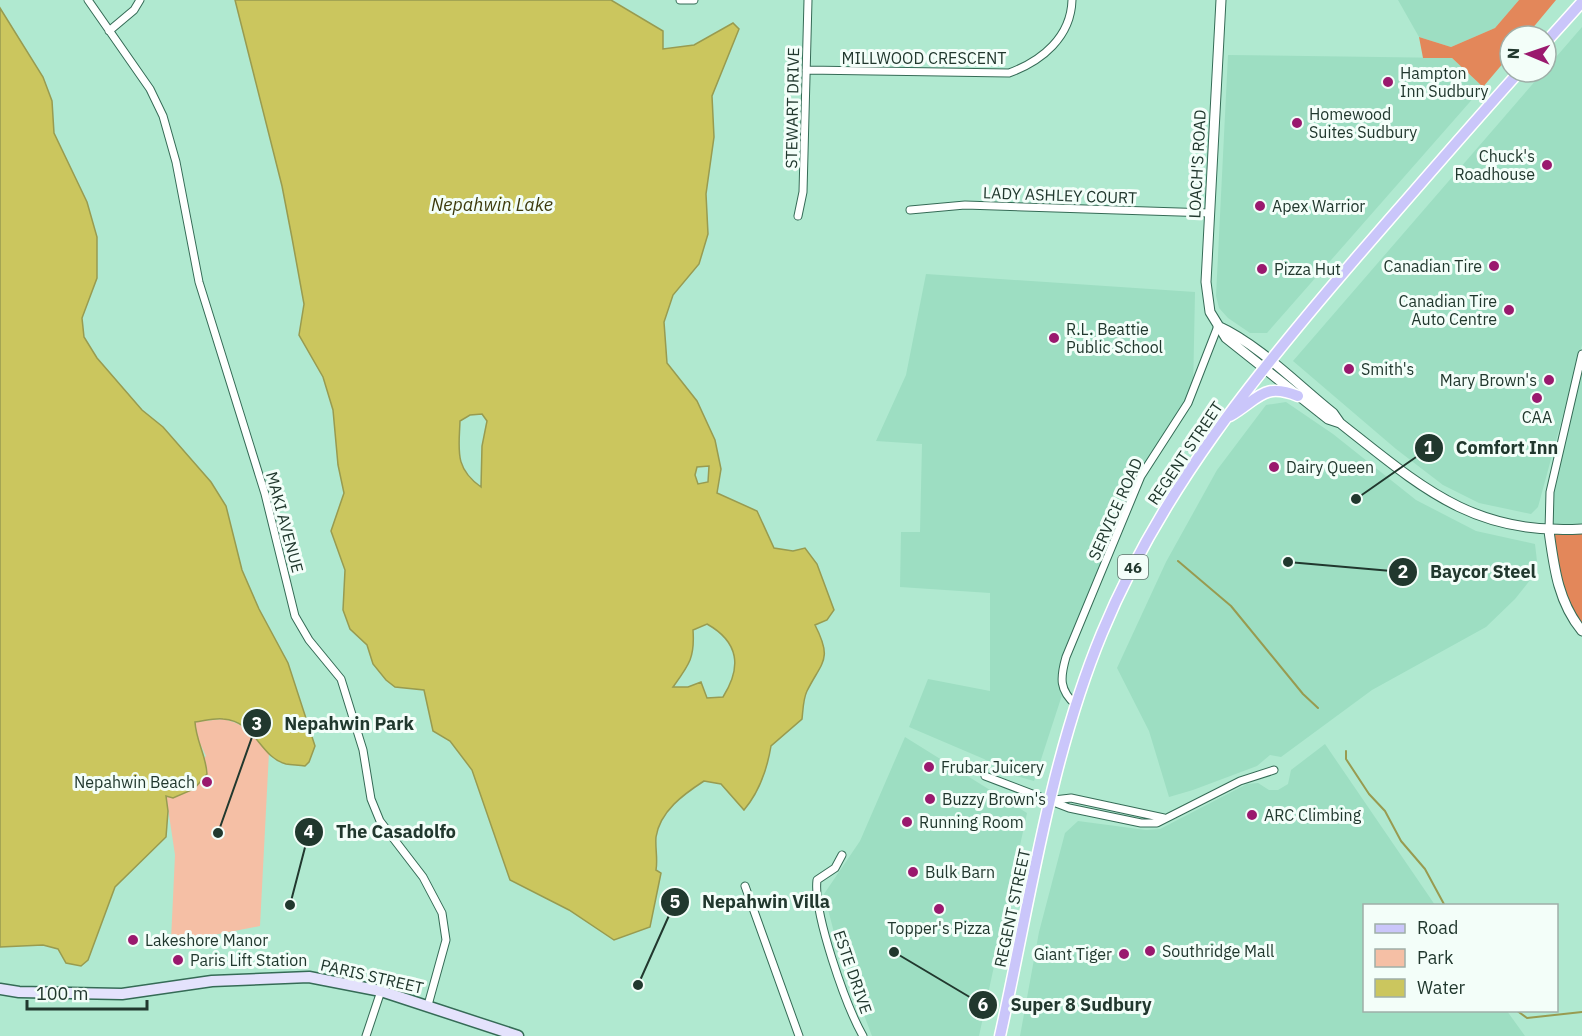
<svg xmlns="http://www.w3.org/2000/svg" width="1582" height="1036" font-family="'IBM Plex Sans',sans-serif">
	<rect width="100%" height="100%" fill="#b0e9d0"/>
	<path fill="#9ddec2" d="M1398,0H1519L1495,28L1451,47L1419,37Z
		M1582,27V345L1538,507L1531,514L1479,503L1443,485L1396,449L1293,361Z
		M1228,55L1452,58L1483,87L1267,333H1250L1228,318L1219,308L1216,296Z
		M926,274L1195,292L1193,391L1141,476L1061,675L1063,692L1034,781L1012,775L984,759L909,727L928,679L990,691V593L900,587L901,532H920L922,444L876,441L906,375Z
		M1582,354V528L1549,531L1550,492Z
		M1286,402L1333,434L1416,500L1476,531L1535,544L1538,570L1515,599L1486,627L1372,690L1281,757L1270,755L1257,766L1193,790L1169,797L1149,731L1117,668L1166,562L1217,470L1266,405Z
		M905,737L1027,813L979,1036H872L837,944L824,894L860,841Z
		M1325,744L1435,905L1364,906V1010L1507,1011L1525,1036H1020L1039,932L1065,833L1078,821L1146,830L1160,829L1247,784L1258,783L1269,790H1278L1288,784L1291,770Z"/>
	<path fill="#f5bfa5" d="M223,719C246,724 254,735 269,752L260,926L188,940H171L175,855L166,795L206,756L196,735L195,722Z"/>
	<path fill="#e3875a" d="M1519,0H1556L1526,36H1510V55L1483,87L1452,58H1423L1419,37L1451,47L1495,28Z
		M1582,529V631L1562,598L1549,531Z"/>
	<path fill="#cbc65e" stroke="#989b50" stroke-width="1.5" fill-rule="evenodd" d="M235,0H611L663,31V49L694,45L733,23L739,29L712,96L714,137L706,194L708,234L699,264L673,295L664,322L667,363L697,401L715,440L721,469L717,493L757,511L774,548L793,551L805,548L817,564L834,610L827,620L815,625C833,660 822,661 807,691C803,699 803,711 802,719L771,746C767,770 760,791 744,810L721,784L704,781C684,794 660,811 656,837C655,848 658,859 656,870L661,873L650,927L614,940L569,910L510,880L472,770L450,741L433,731L424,690L395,687L386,680L373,664L367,645L350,629L343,610L345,570L331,531L344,493L338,465L333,410L323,377L299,335L304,304L292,238L282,186ZM482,414L487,421L482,446L481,487C454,468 459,450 460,421L470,415ZM709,466L708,482L698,484L695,475L697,467ZM707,624C739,642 742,667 723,697L707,698L701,682L688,687H673C689,665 695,658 693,630Z
		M0,8L43,77L52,101L54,133L87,202L97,237V278L82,318L84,337L97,358L142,410L163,427L211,482L226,506L242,570L259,609L288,663L315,746L309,762L305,766C299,765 292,765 286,764C259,757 256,721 223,719C214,718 204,721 195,722C196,741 206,755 207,774L194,789L173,798L166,796L168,811L166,837L115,887L88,960L81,966L66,963L58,949L43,945L0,947Z"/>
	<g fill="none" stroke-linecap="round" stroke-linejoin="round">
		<path stroke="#989b50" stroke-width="2" d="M1178,561L1231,606L1303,694L1318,708
			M1346,751V759L1369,794L1385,811L1401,841L1425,869L1445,906
			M1516,1010L1527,1018L1582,1012"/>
		<g stroke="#356b56" stroke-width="9">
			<path id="minor" d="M88,0L150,89L163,116L176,162L199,282L265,494L295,616L309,640L341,679L363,750L371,799L380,821L423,877L442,913L446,940L428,1005
				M680,0H694
				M109,31L134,10L140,0
				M806,70L1009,73C1042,61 1071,37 1072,0
				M910,210L965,205L1210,213
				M798,216L803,192L808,0
				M1549,531L1550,492L1582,354
				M1076,705C1059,690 1060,678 1066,657L1141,476L1188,403L1218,326
				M985,776L1069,808L1141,823H1157L1240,781L1274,770
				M1054,800L1071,798L1164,818
				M842,855L835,868L817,880C813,913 846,1006 863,1036
				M745,886L799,1036
				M366,1036L381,991"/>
		</g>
		<g stroke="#356b56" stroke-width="11">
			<path id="tertiary" d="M1221,0L1206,282L1210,312L1226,338L1328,419L1340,423
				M1218,326C1258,344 1298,385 1333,413L1340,423C1420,486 1473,536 1582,529
				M1549,531C1554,567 1558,602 1582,631"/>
		</g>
		<g stroke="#356b56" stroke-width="13">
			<path id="secondary" d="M0,989L19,992L122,994L212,981L309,977L381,991L518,1036"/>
		</g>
		<g stroke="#fff" stroke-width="13">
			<path id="primary" d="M1546,42L1582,2
				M1230,416C1259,399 1263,382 1298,396
				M1000,1036C1030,902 1049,761 1102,633C1161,490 1256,374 1356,258C1410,196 1464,133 1519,72"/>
		</g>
		<use href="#minor" stroke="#fff" stroke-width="7"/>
		<use href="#tertiary" stroke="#fff" stroke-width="9"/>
		<use href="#secondary" stroke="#e4e2fc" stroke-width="10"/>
		<use href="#primary" stroke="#cac6fa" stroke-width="10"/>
	</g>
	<g fill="#9a196e" stroke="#f3fef9" stroke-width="2">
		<circle cx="1388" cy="82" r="6"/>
		<circle cx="1297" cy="123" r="6"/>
		<circle cx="1547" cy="165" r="6"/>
		<circle cx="1260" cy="206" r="6"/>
		<circle cx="1494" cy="266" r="6"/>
		<circle cx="1262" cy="269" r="6"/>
		<circle cx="1509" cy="310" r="6"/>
		<circle cx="1054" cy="338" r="6"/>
		<circle cx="1349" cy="369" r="6"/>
		<circle cx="1549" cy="380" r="6"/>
		<circle cx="1537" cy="398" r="6"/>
		<circle cx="1274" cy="467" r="6"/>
		<circle cx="929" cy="767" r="6"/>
		<circle cx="207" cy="782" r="6"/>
		<circle cx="930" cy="799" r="6"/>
		<circle cx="1252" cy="815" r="6"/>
		<circle cx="907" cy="822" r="6"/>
		<circle cx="913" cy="872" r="6"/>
		<circle cx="939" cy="909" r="6"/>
		<circle cx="133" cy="940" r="6"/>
		<circle cx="1150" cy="951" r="6"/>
		<circle cx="1124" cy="954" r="6"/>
		<circle cx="178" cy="960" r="6"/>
	</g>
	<g text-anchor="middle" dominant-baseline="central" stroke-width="6" stroke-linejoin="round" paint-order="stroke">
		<rect fill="#f3fef9" stroke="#60736b" stroke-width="1.5" x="1118" y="555" width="30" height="24" rx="4.5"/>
		<g font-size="15" font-weight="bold" fill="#21382e">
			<text x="1133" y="567">46</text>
		</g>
		<g font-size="16" fill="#21382e" stroke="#f3fef9">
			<text x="924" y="58">MILLWOOD CRESCENT</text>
			<text transform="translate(792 108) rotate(-89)">STEWART DRIVE</text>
			<text transform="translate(1197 164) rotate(-87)">LOACH'S ROAD</text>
			<text transform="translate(1060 195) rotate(2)">LADY ASHLEY COURT</text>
			<text transform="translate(1185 453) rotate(-56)">REGENT STREET</text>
			<text transform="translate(1115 509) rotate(-66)">SERVICE ROAD</text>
			<text transform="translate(285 522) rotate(75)">MAKI AVENUE</text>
			<text transform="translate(1012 908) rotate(-78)">REGENT STREET</text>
			<text transform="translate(853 972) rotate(71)">ESTE DRIVE</text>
			<text transform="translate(372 976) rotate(13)">PARIS STREET</text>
		</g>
		<g font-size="16" fill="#21382e" stroke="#f3fef9" text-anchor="start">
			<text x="1400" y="73">Hampton<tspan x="1400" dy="18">Inn Sudbury</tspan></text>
			<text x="1309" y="114">Homewood<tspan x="1309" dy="18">Suites Sudbury</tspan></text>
			<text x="1535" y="156" text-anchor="end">Chuck's<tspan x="1535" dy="18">Roadhouse</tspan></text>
			<text x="1272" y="206">Apex Warrior</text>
			<text x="1482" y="266" text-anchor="end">Canadian Tire</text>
			<text x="1274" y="269">Pizza Hut</text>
			<text x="1497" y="301" text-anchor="end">Canadian Tire<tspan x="1497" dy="18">Auto Centre</tspan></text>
			<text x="1066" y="329">R.L. Beattie<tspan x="1066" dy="18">Public School</tspan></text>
			<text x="1361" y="369">Smith's</text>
			<text x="1537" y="380" text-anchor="end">Mary Brown's</text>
			<text x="1537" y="417" text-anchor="middle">CAA</text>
			<text x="1286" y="467">Dairy Queen</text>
			<text x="941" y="767">Frubar Juicery</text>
			<text x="195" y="782" text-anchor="end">Nepahwin Beach</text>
			<text x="942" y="799">Buzzy Brown's</text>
			<text x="1264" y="815">ARC Climbing</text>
			<text x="919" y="822">Running Room</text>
			<text x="925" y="872">Bulk Barn</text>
			<text x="939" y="928" text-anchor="middle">Topper's Pizza</text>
			<text x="145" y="940">Lakeshore Manor</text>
			<text x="1162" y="951">Southridge Mall</text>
			<text x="1112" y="954" text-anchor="end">Giant Tiger</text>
			<text x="190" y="960">Paris Lift Station</text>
		</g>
		<g font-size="18" font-style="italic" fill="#3c390c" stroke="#f3fef9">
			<text x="492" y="204">Nepahwin Lake</text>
		</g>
	</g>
	<path fill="none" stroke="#21382e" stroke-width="2" d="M1356 499L1429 448M1288 562L1403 572M218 833L257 723M290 905L309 832M638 985L675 902M894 952L983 1005"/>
	<g fill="#21382e" stroke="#f3fef9" stroke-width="2">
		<circle cx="1356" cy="499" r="6"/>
		<circle cx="1288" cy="562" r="6"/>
		<circle cx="218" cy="833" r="6"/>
		<circle cx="290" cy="905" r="6"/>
		<circle cx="638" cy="985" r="6"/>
		<circle cx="894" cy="952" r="6"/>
		<circle cx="1429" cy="448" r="15"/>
		<circle cx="1403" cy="572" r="15"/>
		<circle cx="257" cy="723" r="15"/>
		<circle cx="309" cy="832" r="15"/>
		<circle cx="675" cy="902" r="15"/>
		<circle cx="983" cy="1005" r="15"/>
	</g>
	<g font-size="18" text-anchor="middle" font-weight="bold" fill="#fff">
		<text x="1429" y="454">1</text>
		<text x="1403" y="578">2</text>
		<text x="257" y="730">3</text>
		<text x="309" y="838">4</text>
		<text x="675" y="908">5</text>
		<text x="983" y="1011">6</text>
	</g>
	<g font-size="18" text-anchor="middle" font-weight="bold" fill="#21382e" stroke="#f3fef9" stroke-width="6" stroke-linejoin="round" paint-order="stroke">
		<text x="1507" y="454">Comfort Inn</text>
		<text x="1483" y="578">Baycor Steel</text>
		<text x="349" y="730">Nepahwin Park</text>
		<text x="396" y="838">The Casadolfo</text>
		<text x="766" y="908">Nepahwin Villa</text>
		<text x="1081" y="1011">Super 8 Sudbury</text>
	</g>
	<rect x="1363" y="904" width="195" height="108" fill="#f3fef9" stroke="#9fafa8" stroke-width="1.5"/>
	<rect x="1375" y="924" width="30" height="9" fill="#cac6fa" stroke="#9fafa8" stroke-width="1.5"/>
	<text x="1417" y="934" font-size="18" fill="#21382e">Road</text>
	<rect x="1375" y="949" width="30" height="18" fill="#f5bfa5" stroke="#9fafa8" stroke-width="1.5"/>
	<text x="1417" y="964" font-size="18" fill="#21382e">Park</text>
	<rect x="1375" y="979" width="30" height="18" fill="#cbc65e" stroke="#9fafa8" stroke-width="1.5"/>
	<text x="1417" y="994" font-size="18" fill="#21382e">Water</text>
	<g transform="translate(1528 54) rotate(272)"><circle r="28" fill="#f3fef9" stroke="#9fafa8" stroke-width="1.5"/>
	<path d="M0-4.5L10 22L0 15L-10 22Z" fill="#9a196e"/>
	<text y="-9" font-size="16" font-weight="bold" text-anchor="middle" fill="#21382e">N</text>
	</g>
	<path d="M27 1000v9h120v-9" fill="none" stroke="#21382e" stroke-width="3"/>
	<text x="36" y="1000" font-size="18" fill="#21382e" stroke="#f3fef9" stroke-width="4.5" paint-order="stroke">100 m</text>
</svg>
